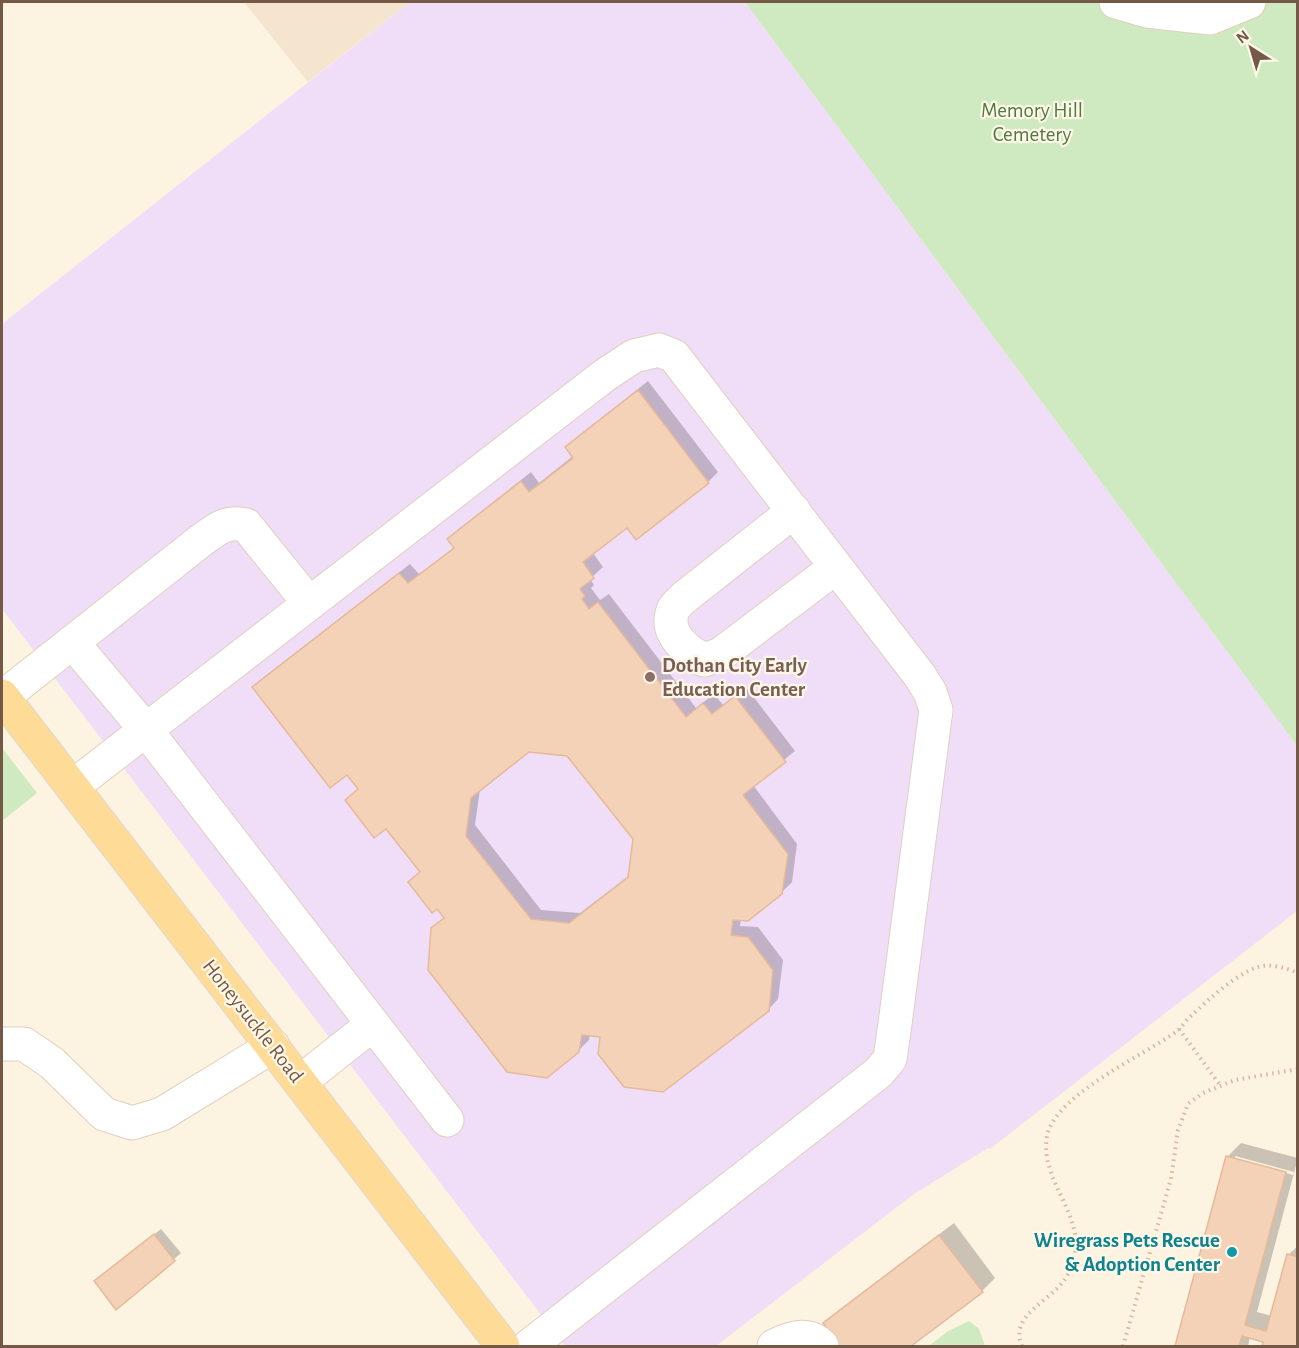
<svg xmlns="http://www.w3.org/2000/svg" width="1299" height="1348" font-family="'Alegreya Sans',sans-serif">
	<rect width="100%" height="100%" fill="#fdf3e1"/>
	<path fill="#f5e5cf" d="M244,2H410L308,82Z"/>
	<path fill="#f0def9" d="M410,2H745L1297,746V911L990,1149L988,1148L914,1194L716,1346H565L2,609V324Z"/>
	<path fill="#cfeac0" d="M745,2H1297V746Z
		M2,748L37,793L2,821Z
		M969,1321L979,1329L985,1346H929L948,1331Z"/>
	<path fill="#0003" fill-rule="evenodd" d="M648,381L718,472L708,482L636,537L627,526L593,553L603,567L590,579L594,585L591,588L600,600L609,594L696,708L714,694L723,705L746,687L795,751L753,785L797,844L792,882L781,893L741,919L740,926L758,927L783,960L778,999L768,1010L602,1036L590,1034L589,1040L578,1051L433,929L445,917L437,907L410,882L421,871L347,773L254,687L264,677L410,564L419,574L455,547L449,539L459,529L531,472L539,483L573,456L567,447L577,437ZM529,750L568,755L634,839L630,875L580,913L541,910L475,825L480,789Z
		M1241,1143L1298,1158L1257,1312L1272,1316L1288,1255L1298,1246V1346H1263L1265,1341L1250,1337L1248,1346H1176L1228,1156ZM1235,1156L1294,1172L1293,1175L1235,1159Z
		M954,1223L995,1278L982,1291L908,1346H829L838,1340L825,1323L839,1310Z
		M161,1229L181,1253L117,1308L102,1275Z"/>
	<path fill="#f3d2b8" stroke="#e6b998" stroke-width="1.5" fill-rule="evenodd" d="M638,390L709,483L636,540L627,528L583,562L594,578L580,589L585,596L582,599L589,609L598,602L686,717L703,703L712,714L735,696L786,762L743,795L788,854L782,894L748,921L733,920L731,935L748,937L773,970L769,1011L663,1092L624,1087L598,1054L600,1037L582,1035L579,1052L547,1078L507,1072L428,970L431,928L444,918L437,909L432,913L408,882L420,872L386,829L374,838L345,800L358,789L347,775L330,788L252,687L399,573L408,583L454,548L447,539L521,481L529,492L573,458L565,447ZM529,752L567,756L633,839L628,877L569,923L531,919L466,836L471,798Z
		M1226,1156L1286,1172L1245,1325L1266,1331L1287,1254L1298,1257V1346H1262L1263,1342L1242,1336L1239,1346H1175Z
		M154,1234L175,1261L116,1310L94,1281Z
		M939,1235L983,1292L911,1346H831L837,1342L823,1323Z"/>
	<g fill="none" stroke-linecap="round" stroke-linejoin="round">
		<g stroke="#e1cfbd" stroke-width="35">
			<path id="minor" d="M1116,2L1147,11L1210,18L1249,2
				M794,511L686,596C682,600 675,605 673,610C664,633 686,651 704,660L721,654L836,567
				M72,642L146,730L447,1120
				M3,697L199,542C216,530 225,520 246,525L309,603
				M72,787L605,375L634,356L659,350L674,356L920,676L930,692L936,710L895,1024L890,1059L878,1073L529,1346
				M2,1044H24L52,1063L104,1114L132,1123L162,1114L273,1046
				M300,1082L373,1024
				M774,1346C790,1338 808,1331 822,1346"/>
		</g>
		<g stroke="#ded7d3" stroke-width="35">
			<path id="major" d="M2,696L503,1346"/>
		</g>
		<path stroke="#d8b59b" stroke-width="4" stroke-dasharray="1.5 4.5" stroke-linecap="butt" d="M1179,1029L1220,1085
			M1022,1346C1009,1317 1047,1302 1062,1283C1067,1277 1071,1269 1073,1262C1088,1217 1039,1182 1047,1136C1055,1095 1144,1055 1176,1032C1182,1027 1186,1020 1192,1015C1208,1000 1236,974 1258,967C1269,963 1287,968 1298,973
			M1123,1346L1171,1179L1178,1130L1188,1104L1203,1093L1235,1080L1298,1069"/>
		<use href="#minor" stroke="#fff" stroke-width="33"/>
		<use href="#major" stroke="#fedc97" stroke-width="33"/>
	</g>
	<circle fill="#8d6e63" stroke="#fff7e8" stroke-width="2" cx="650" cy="677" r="6"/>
	<circle fill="#0f9aa8" stroke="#fff7e8" stroke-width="2" cx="1232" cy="1252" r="6"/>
	<g text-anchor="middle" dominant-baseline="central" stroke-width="4.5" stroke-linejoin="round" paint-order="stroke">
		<g font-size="21" fill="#4e7b3f" stroke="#fff7e8">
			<text x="1032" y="110">Memory Hill<tspan x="1032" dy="24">Cemetery</tspan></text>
		</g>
		<g font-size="21" font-weight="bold" fill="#785e54" stroke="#fff7e8" text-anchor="start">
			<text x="662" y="665">Dothan City Early<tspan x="662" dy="24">Education Center</tspan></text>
		</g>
		<g font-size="21" fill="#755947" stroke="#fff7e8">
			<text transform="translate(253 1021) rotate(52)">Honeysuckle Road</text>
		</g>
		<g font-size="21" font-weight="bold" fill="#0d838f" stroke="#fff7e8" text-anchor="end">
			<text x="1220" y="1240">Wiregrass Pets Rescue<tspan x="1220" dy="24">&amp; Adoption Center</tspan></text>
		</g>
	</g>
	<rect width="1299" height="1348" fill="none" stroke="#755947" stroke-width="6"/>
	<g transform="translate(1251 48) rotate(323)" stroke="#fff7e8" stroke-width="4.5" paint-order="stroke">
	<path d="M0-4.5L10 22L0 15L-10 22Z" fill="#755947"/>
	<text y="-9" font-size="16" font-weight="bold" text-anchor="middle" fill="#755947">N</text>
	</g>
</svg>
